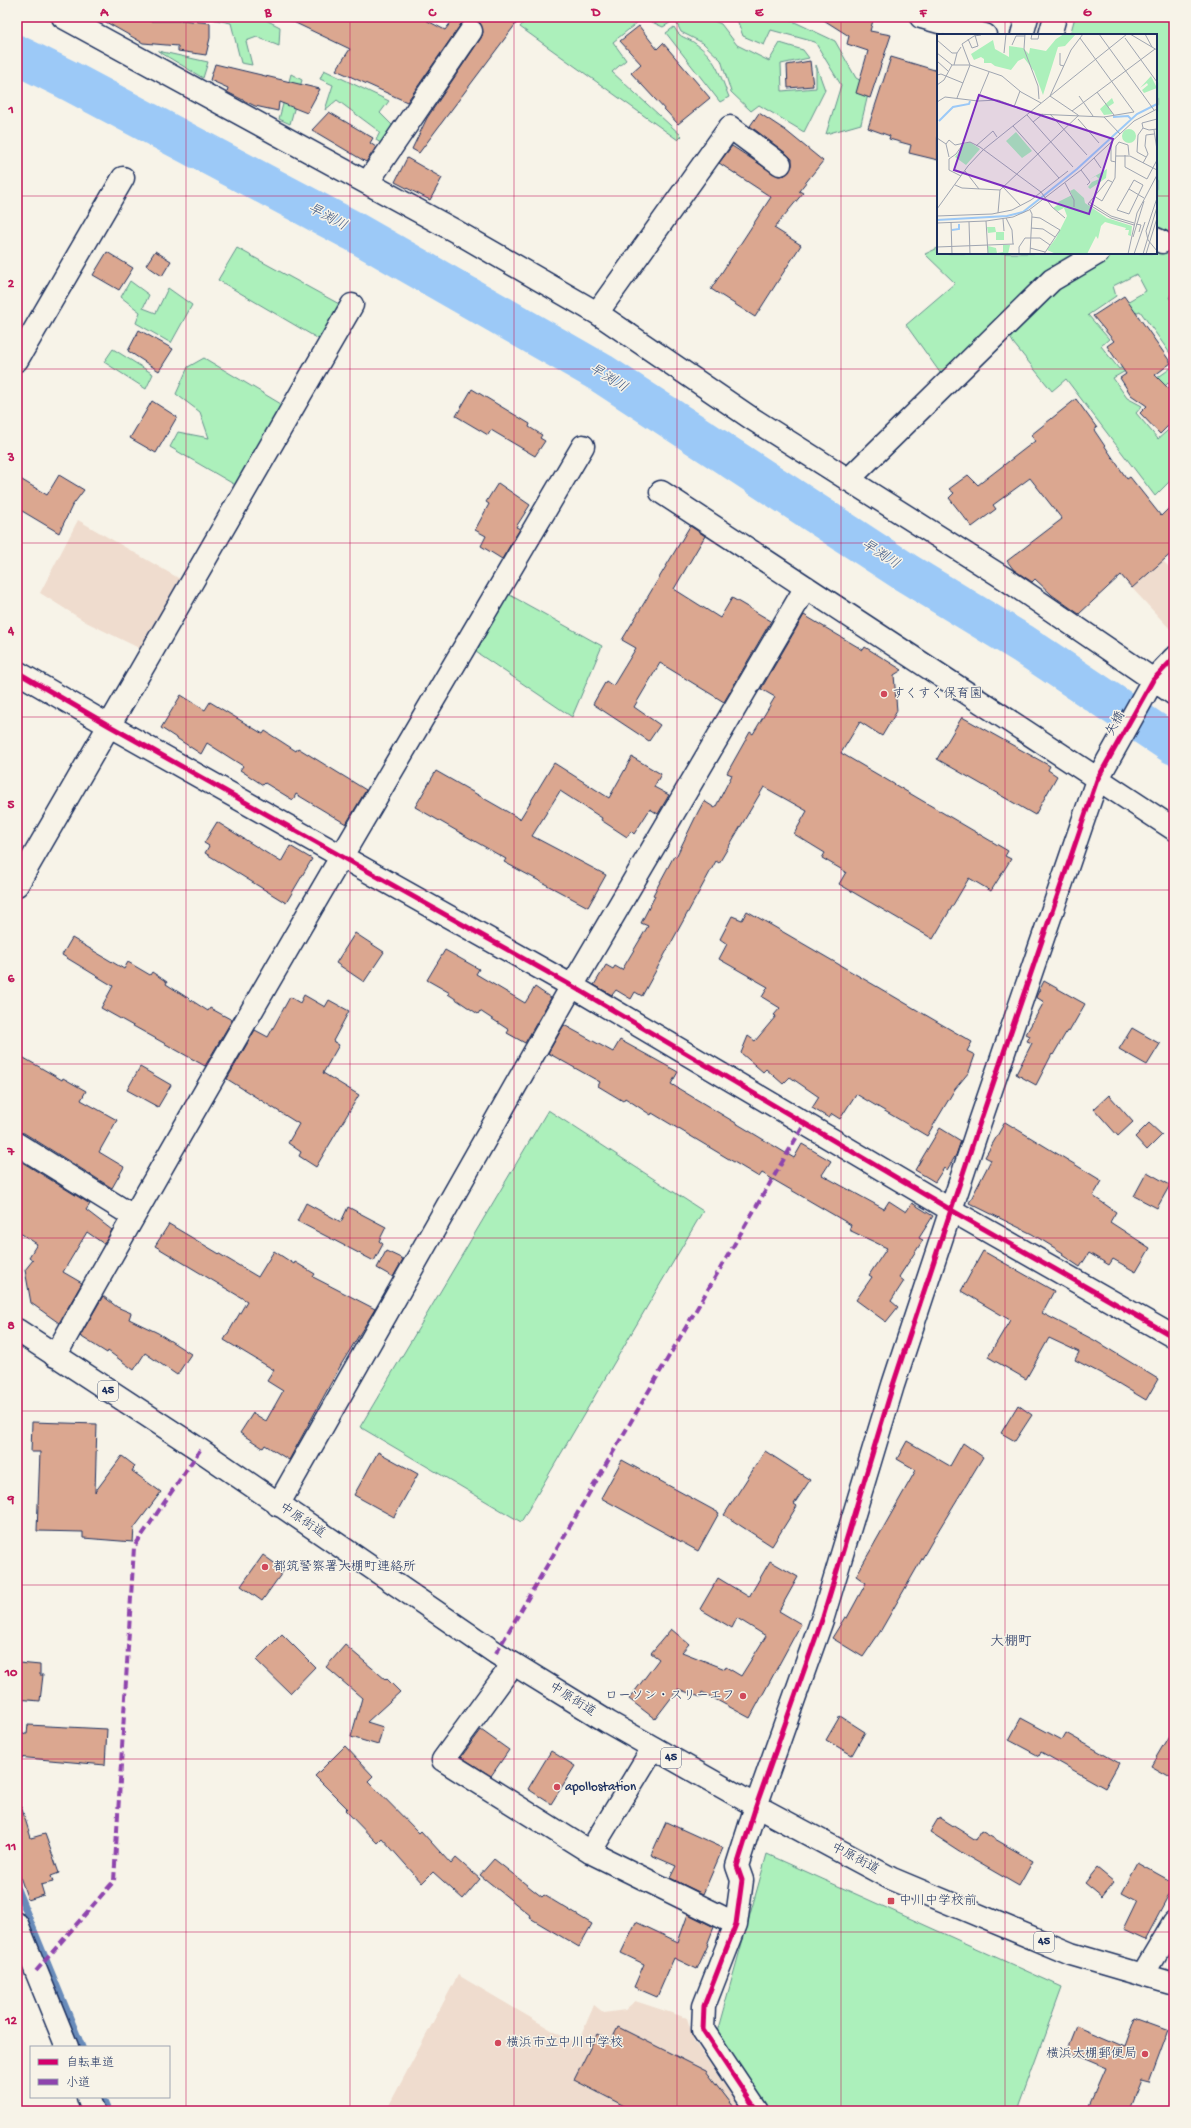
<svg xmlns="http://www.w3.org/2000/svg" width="1191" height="2128" font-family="'Gochi Hand','Klee One',sans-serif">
	<rect width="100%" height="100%" fill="#f7f3e8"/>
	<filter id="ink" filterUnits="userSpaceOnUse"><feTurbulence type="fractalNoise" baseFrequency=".025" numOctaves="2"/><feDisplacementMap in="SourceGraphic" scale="8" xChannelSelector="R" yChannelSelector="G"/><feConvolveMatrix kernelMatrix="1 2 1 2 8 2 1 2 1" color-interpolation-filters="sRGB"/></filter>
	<g filter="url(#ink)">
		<path fill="#efdcce" d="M78,520L180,579L143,650L86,622L40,593Z
			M1150,548L1174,572V628L1171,630L1117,572Z
			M458,1975L577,2045L594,2005L604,2013L625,2010L635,2001L687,2018L694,2041L743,2111H386Z"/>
		<path fill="#acf0bb" stroke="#64908c" d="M153,17H260L280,27L279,46L257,37L246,41L252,65L241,63L231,23L211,19Z
			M528,17H674L673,21L663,27L643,18L613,42L626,60L612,72L682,136L678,140L520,27Z
			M680,17H705L721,24L737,45L769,61L780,43L803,50L809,58L781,64L782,91L816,88V65L825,90L804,132L759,105L751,111L731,92L721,60L703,43L681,32L677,24Z
			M736,17H784L835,41L856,78L870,86L861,124L826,134L841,85L815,42L771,30L764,45L743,36Z
			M1075,17H1174V261L1172,264L1174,266V289L1169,298L1174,301V359L1140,311L1133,314L1125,303L1146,291L1137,274L1113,286L1116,296L1088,315L1109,339L1101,346L1119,369L1127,365L1129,369L1113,378L1127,398L1142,406L1136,413L1158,439L1174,425V477L1155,496L1066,379L1052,391L1014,344L1001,322L941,374L906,325L955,283L925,254L938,248V253H1156V35H1070Z
			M674,27C681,40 686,36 696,44C716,58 720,75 729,97L720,102L666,33Z
			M158,51L208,62L203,78Z
			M324,70L389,101L380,113L396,129L384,145L376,140L380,132L337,100L325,110L333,85L320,79Z
			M291,74L302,80L290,124L279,119Z
			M237,248L341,305L322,341L218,280Z
			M130,281L149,295L143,308L156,313L168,288L192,305L171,343L136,323L140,312L121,297Z
			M113,349L153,374L146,389L104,362Z
			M204,358L281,404L237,486L170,447L178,432L209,438L200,412L176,394L188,367Z
			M1174,366V388L1168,383L1156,395L1150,383Z
			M508,594L602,646L572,717L476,652Z
			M548,1110L703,1211L521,1522L360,1427Z
			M767,1854L1062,1987L1017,2111H763L717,2032Z"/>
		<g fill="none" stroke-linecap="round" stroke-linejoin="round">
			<path stroke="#688bba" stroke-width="7" d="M17,1889L82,2047
				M102,2097L108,2111"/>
			<path stroke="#9cc9f7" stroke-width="40" d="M17,55L66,79L353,231L601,373L905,572L1023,644L1174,745"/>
		</g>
		<path fill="#dba790" stroke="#1b2f5e" d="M97,17H148L149,21H181L182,20L210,23V38L206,55L178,51V46L143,43Z
			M283,17H420L445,30L455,17H521L419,153L412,149L427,118L481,38L483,32L478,21L472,19L465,20L461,24L407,102L336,70L350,49Z
			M819,17H874L870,31L891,35L870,98L856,93L868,51L847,44L849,36Z
			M639,26L657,49L663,43L710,98L678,124L631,73L641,64L620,41Z
			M891,57L938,71V160L909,153L911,145L889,139L890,136L868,128Z
			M810,61L813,86L788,88L787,65Z
			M215,64L320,89L307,113L279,102L278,111L255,106L227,92L228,88L210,80Z
			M329,112L373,138L370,143L376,147L366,162L312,130Z
			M759,113L785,130L823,161L799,191L803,193L774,228L801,245L755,317L711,289L771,197L719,163L732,146L778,176L785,175L792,166V159L787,154L750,126Z
			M407,158L442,178L430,200L395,182Z
			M155,251L171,261L162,276L146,265Z
			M107,252L133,268L119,290L93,275Z
			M1124,296L1171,363L1155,375L1174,394V420L1160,434L1140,413L1147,406L1131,395L1120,378L1126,374L1107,346L1114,341L1093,316Z
			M139,330L173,349L159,371L128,351Z
			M472,389L530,424L529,427L542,435L540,438L545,441L535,456L491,430L488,435L456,416Z
			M1076,399L1097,428L1094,430L1127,479L1130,477L1161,516L1174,503V551L1132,588L1121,575L1079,614L1052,595L1035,579L1032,582L1014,570L1007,561L1062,519L1030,478L993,505L996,509L972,527L949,498L954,493L949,489L968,475L978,485L1035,441L1031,435Z
			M152,401L177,417L156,453L130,438Z
			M59,475L84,490L72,506L59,533L17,508V477L47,495Z
			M498,483L530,505L516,527L520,529L502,559L481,546L486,536L475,530L489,504L486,502Z
			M690,526L705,536L674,589L720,618L732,598L771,621L724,702L660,663L634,707L660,725L649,741L593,704L606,681L613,686L636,648L622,640Z
			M804,615L863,650L865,647L902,670L894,675L897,711L882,736L860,722L841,753L1008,851L1005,856L1011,859L991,891L969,878L933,939L839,884L846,872L822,858L825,853L794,834L807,811L764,787L719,863L716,861L642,996L635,992L631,999L616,990L612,995L594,985L606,965L613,969L615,966L622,970L648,926L641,923L655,896L653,895L674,856L676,857L698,812L704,801L715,808L732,775L727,773L750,732L753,734L775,697L761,689Z
			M181,695L205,710L210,702L263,734L265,731L296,751L298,748L366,790L346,824L296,794L293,800L265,783L263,785L240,770L243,766L207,743L201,754L161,728Z
			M962,717L1050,766L1048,770L1057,776L1035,815L937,759Z
			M632,757L661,774L654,787L669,795L658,814L650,809L634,834L631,831L627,837L601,820L602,818L560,791L532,836L606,875L588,907L504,862L506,859L415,807L436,771L520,819L554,763L609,798Z
			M217,822L281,862L290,846L312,859L286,903L205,853L209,846L204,843Z
			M747,911L972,1042L967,1051L975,1055L969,1072L955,1089L927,1136L856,1094L840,1119L832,1114L829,1118L812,1108L819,1097L790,1077L783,1084L766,1069L763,1072L741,1053L748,1036L755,1041L776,1016L774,1015L780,1008L762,997L768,987L719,959L727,944L720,939L732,916L742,920Z
			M355,933L384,952L364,982L336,963Z
			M72,938L124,969L128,962L150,975L152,972L167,982L166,984L208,1011L210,1008L232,1020L205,1066L101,1008L113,986L62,955Z
			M445,950L479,969L476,974L525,1003L535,987L551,998L525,1043L507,1033L509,1030L480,1011L478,1014L448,994L450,993L427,980Z
			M1044,981L1085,1004L1069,1032L1067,1031L1053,1055L1052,1054L1036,1085L1016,1074L1032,1043L1027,1041L1030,1036L1026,1034L1044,1002L1036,997Z
			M304,995L325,1007L329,1000L349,1011L333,1041L339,1045L323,1073L359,1095L316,1167L299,1156L301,1152L288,1143L299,1124L227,1079L255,1030L268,1037L290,997L300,1003Z
			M564,1025L613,1052L620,1040L678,1072L671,1084L794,1158L802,1144L831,1161L822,1175L884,1209L889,1201L906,1212L912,1203L933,1216L919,1238L923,1240L899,1277L904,1281L891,1301L898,1307L886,1322L856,1300L872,1277L869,1275L887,1248L849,1230L851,1225L762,1173L759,1177L652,1113L651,1115L625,1098L623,1101L598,1086L600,1082L548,1053Z
			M1132,1028L1160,1044L1147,1065L1119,1049Z
			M17,1054L62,1080L63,1078L86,1091L81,1100L117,1120L99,1152L124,1167L112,1188L24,1133L17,1132Z
			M140,1067L171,1085L158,1107L127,1090Z
			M1109,1095L1133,1122L1118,1136L1094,1109Z
			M1005,1122L1102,1181L1093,1196L1116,1212L1110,1222L1150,1248L1136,1272L1113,1259L1109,1265L1089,1253L1080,1267L1062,1255L1063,1253L1032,1234L969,1203L991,1160L985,1157Z
			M1149,1123L1162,1135L1147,1150L1135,1137Z
			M940,1128L961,1141L956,1155L947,1170L944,1168L935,1182L915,1170Z
			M17,1159L90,1204L86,1210L112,1230L104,1244L87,1232L63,1272L82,1283L59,1323L31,1303L25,1270L33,1260L29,1257L37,1244L17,1231Z
			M1147,1172L1170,1185L1157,1208L1134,1196Z
			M306,1203L341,1222L348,1207L386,1227L379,1241L383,1244L374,1261L297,1221Z
			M169,1224L258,1277L274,1251L294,1264L295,1262L315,1274L313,1277L375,1309L342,1363L289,1460L265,1445L263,1448L240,1433L253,1413L266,1421L283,1391L267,1381L274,1370L224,1340L247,1301L155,1246Z
			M386,1251L403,1259L393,1277L377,1268Z
			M983,1251L1054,1291L1042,1313L1094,1340L1158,1379L1146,1400L1106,1376L1075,1360L1079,1352L1049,1338L1026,1379L988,1357L1010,1320L961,1291Z
			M103,1296L117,1307L131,1313L129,1319L158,1333L191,1354L177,1375L145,1353L134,1370L108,1351L107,1353L80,1336Z
			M1018,1405L1032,1415L1015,1441L1001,1433Z
			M32,1422L97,1424L95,1492L122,1456L135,1466L132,1471L161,1492L134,1528L133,1542L83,1538V1532L37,1531L40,1452H31Z
			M907,1441L950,1466L963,1443L983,1457L938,1531L880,1632L863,1657L832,1638L845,1617L847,1618L866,1583L856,1576L916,1470L897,1459Z
			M765,1451L810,1480L794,1504L797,1506L772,1546L724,1515Z
			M378,1452L418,1474L394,1517L354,1495Z
			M622,1460L719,1513L698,1551L601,1498Z
			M263,1555L284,1570L262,1601L241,1586Z
			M770,1561L798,1577L779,1611L801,1624L750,1718L702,1692L700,1697L678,1689L655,1719L629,1699L659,1659L651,1653L671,1629L689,1644L682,1652L725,1669L726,1667L741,1676L766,1636L737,1618L732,1628L700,1609L718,1578L749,1597Z
			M282,1634L315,1667L290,1693L256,1660Z
			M345,1645L385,1679L386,1678L400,1692L367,1722L383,1727L378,1745L351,1737L362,1698L326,1667Z
			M19,1663L40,1665V1675H43L40,1701L17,1699Z
			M840,1716L865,1732L852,1755L826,1740Z
			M1021,1718L1062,1740L1066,1733L1119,1763L1105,1788L1041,1752L1039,1756L1009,1740Z
			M28,1725L107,1729L105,1765L17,1757V1733L27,1734Z
			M1174,1727V1779L1151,1766Z
			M481,1730L509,1750L491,1776L461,1757Z
			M345,1746L373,1776L368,1781L419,1833L421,1831L451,1864L456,1858L480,1879L463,1899L433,1872L422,1883L382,1838L377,1843L345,1810L347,1808L315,1776Z
			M551,1751L575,1766L551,1804L528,1789Z
			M21,1806L31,1838L45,1834L59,1873L51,1876L53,1882L41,1885L44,1895L28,1900L17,1868V1807Z
			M939,1817L976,1840L981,1831L1033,1861L1019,1886L967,1856L930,1832Z
			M666,1822L723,1848L703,1894L670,1878L676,1866L651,1855Z
			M494,1859L542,1897L544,1895L592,1924L579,1947L530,1918L531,1916L480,1875Z
			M1138,1863L1174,1883V1886L1145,1940L1123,1930L1137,1901L1122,1893Z
			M1097,1868L1114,1882L1102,1897L1085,1883Z
			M688,1914L714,1927L707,1945H708L697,1969L674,1958L657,1997L634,1987L644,1964L621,1953L636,1922L678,1942Z
			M1136,2017L1169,2029L1149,2083L1141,2081L1129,2111H1099L1089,2107L1106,2068L1066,2051L1076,2026L1125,2047Z
			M618,2027L706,2071L737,2111H634L574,2080L597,2034L611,2041Z"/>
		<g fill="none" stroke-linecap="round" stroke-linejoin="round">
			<g stroke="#1b2f5e" stroke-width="25">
				<path id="street" d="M63,17L457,232L597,313L751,418L1007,580L1174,694
					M921,17L985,35
					M367,183L471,31
					M1156,239L1162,242
					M597,313L730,127L780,164
					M17,360L123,178
					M848,480L1052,280L1098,253
					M661,492L1174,829
					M17,672L108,725L572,986L951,1210L1174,1337
					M17,885L352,305
					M17,1144L133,1216
					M55,1356C226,1050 405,748 583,446
					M278,1505L572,986L806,587
					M513,1664L443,1760L590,1852L736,1924
					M590,1852L653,1748
					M17,1924L67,2047
					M1143,1974L1174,1922
					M88,2097L93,2111
					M757,2111L703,2030L704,2006L736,1924L742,1880L737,1866L756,1806L823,1617L893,1385L980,1122L1097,780L1153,680L1174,658"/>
			</g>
			<g stroke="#1b2f5e" stroke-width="25">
				<path id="secondary" d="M1022,35L1027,17
					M1050,35L1055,17"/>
			</g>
			<g stroke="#1b2f5e" stroke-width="25">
				<path id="primary" d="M17,1330L200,1450L496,1653L608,1722L756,1806L892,1879L1071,1954L1174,1984"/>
			</g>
			<use href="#street" stroke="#f7f3e8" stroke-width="22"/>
			<use href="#secondary" stroke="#f7f3e8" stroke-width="22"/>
			<use href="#primary" stroke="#f7f3e8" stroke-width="22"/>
			<path stroke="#8e44ad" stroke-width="4" stroke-dasharray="8 4" stroke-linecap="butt" d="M496,1653L805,1123
				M36,1971L114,1881L134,1547L200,1450"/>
			<g stroke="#f7f3e8" stroke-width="8">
				<path id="cycleway" d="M17,672L108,725L572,986L951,1210L1174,1337
					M757,2111L703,2030L704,2006L736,1924L742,1880L737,1866L756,1806L823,1617L893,1385L980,1122L1097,780L1153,680L1174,658"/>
			</g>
			<use href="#cycleway" stroke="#d6006c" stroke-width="5"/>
		</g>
	</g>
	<path fill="none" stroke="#c2185b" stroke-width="1" stroke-opacity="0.55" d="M186,17V2111M350,17V2111M514,17V2111M677,17V2111M841,17V2111M1005,17V35M17,196H938M1156,196H1174M1005,253V2111M17,369H1174M17,543H1174M17,717H1174M17,890H1174M17,1064H1174M17,1238H1174M17,1411H1174M17,1585H1174M17,1759H1174M17,1932H1174"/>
	<g fill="#d1495b" stroke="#f7f3e8" stroke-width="1.5">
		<circle cx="884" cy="694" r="4"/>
		<circle cx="265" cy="1567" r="4"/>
		<circle cx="743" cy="1696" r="4"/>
		<circle cx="557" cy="1787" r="4"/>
		<rect x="887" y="1897" width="8" height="8" rx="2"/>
		<circle cx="498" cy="2043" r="4"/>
		<circle cx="1145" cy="2054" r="4"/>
	</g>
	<g text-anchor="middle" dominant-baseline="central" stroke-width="3" stroke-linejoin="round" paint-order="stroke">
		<g fill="#f7f3e8" stroke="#5d6a87" stroke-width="1">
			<rect x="98" y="1381" width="20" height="20" rx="3"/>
			<rect x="661" y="1748" width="20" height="20" rx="3"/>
			<rect x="1034" y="1932" width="20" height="20" rx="3"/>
		</g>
		<g font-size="12" font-weight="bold" fill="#1b2f5e">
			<text x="108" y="1391">45</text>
			<text x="671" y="1758">45</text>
			<text x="1044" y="1942">45</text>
		</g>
		<g font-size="13" fill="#1b2f5e" stroke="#f7f3e8" text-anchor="start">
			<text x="892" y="694">すくすく保育園</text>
			<text x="273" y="1567">都筑警察署大棚町連絡所</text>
			<text x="735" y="1696" text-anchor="end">ローソン・スリーエフ</text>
			<text x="565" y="1787">apollostation</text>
			<text x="899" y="1901">中川中学校前</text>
			<text x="506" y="2043">横浜市立中川中学校</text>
			<text x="1137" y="2054" text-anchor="end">横浜大棚郵便局</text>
		</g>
		<g font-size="13" fill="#1b2f5e" stroke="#f7f3e8">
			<text transform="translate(1116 724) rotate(-61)">矢橋</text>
			<text transform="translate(302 1521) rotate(34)">中原街道</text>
			<text transform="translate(572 1700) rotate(32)">中原街道</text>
			<text transform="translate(855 1859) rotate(28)">中原街道</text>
		</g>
		<g font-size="14" font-style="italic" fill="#3b5684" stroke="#f7f3e8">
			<text transform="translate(327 218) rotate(28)">早渕川</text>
			<text transform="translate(608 379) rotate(32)">早渕川</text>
			<text transform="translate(880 555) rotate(33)">早渕川</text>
		</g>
		<g font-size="14" fill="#1b2f5e" stroke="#f7f3e8">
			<text x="1011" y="1642">大棚町</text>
		</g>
	</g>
	<g transform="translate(937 34)">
		<rect width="220" height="220" fill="#f7f3e8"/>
		<path d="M127,0H139L128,12L121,13L106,61L97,37L87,24L81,27L74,36L58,32L54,29H47V25L44,23L37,26L34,20L56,6L58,15L72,23V12L86,14L92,20L93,14L109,17L119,5ZM214,42L220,54L207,59L205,56L211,51L210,49L203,54ZM175,64L177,69L171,73L176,80L167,81L163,75ZM185 102a7 7 0 1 1 14 0a7 7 0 1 1-14 0ZM79,98L95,117L85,124L69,107ZM33,108L43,115L29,131L18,123L27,110ZM170,135L169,144L153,155L151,153L155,148L162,145L159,142L153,145ZM137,155L147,164L148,169L170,184L195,192L194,202L191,201L192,196H188L189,194L168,188L164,192L161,205L159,202L150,220H119L110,216L119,204L130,182L127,174L121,177L116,174L122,170L121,168L135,161L133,157ZM50,193H58L59,198H67V206H59V198L51,199ZM66,211H73L71,220H51V212L59,214L60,219L66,218Z" fill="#acf0bb"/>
		<path fill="none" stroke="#9cc9f7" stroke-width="2" d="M176,83L191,82L194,85M2,87L16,73L32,70L33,67M0,186L70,182L86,178L140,135L200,80L220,70M15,196L22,195V190"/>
		<path fill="none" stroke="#9fa5b1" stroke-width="1" d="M88,0L87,15L101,52L102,65M95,0L94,5H101L102,0M162,0L217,76M193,0L220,16M208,0L215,13M188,4L220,48M31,5L35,14L41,12L38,1M0,6L15,19H20M75,11L79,2H88M0,19L15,31H33L65,42L84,58L104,69M67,19L69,0M123,19V31L127,32M0,27L11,37M17,31L20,19L24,13M0,41L4,40L26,49M0,51L7,46L15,31M160,58L177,81M142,62L156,82M20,64L33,31L25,10L37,2L44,1M40,67L52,38M0,68L8,63L41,67L61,66L98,80L167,83L197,78L143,4M77,73L83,57M135,77L218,15M113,80L150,121M90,81L136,133M141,81L113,62L134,16L146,0M167,83L183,100M141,85L162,109M96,88L106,80M76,92L122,144M206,94L212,96L220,95M217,96L220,116M0,104L9,110L12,123M174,109V127L179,128M9,110L12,106L18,111L33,108L43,113L104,158L115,173L128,184M39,112L56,97L60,103M188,121V133L210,145L220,126M179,122H193L220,136M209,123L200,118L201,101L206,94L205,89L220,85M157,124L164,134M206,129L211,120L208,112L209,101L217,100M144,136L153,148L150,151M28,137L42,155M24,142L12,136V125L19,120L26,110M197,146L206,151L192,180L180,176ZM175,148L171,146L151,170L174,184L197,191M128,149L137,166V173M18,151L25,154L63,156M66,153L84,172M192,155L207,164M157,162L165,167L178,144L179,112L182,108L191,111L192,121M220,164L209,197L211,206L220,217M152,168L174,182L197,189M0,175L31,132L46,116L190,0M93,176L95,180L93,220M61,179L63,156L142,81M0,182L55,180L75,176L94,166L131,137M95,183L103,184L123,196L107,220M69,184L75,196L76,210M66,185L67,197M14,188L15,220M32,188L33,220M0,189L49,187M220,189V204M199,190L204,191L202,198M94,194L106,195L118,203M196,203L207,167M0,213L77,210M93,214L108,218M51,220L49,187L76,183L92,176L144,136L197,87L220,75M82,220V213L88,204H103L113,211M191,220L200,179L220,141M197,220L208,188M206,220L220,173M209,220L220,184"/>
		<path fill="#7b2cbf" fill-opacity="0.15" stroke="#7b2cbf" stroke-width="2" d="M42,61L176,105L152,180L17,136Z"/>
		<rect width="220" height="220" fill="none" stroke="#1b2f5e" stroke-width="2"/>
	</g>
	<rect width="1191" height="2128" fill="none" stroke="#f7f3e8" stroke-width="44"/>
	<rect x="30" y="2046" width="140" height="52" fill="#f7f3e8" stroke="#9fa5b1"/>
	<rect x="38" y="2059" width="20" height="6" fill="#d6006c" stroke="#9fa5b1"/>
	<text x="66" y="2066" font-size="12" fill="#1b2f5e">自転車道</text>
	<rect x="38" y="2079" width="20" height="6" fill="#8e44ad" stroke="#9fa5b1"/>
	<text x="66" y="2086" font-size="12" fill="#1b2f5e">小道</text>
	<rect x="22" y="22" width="1147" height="2084" fill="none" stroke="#c2185b" stroke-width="1.5"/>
	<g font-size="13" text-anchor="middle" font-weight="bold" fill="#c2185b">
		<text x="104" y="16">A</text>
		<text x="268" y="16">B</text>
		<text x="432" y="16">C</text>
		<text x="596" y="16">D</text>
		<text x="759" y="16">E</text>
		<text x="923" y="16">F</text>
		<text x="1087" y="16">G</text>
		<text x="11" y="113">1</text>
		<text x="11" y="287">2</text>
		<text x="11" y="461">3</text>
		<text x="11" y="634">4</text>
		<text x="11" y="808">5</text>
		<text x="11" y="982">6</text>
		<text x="11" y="1155">7</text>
		<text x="11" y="1329">8</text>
		<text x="11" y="1503">9</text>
		<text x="11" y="1676">10</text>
		<text x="11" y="1850">11</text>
		<text x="11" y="2024">12</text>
	</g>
</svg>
